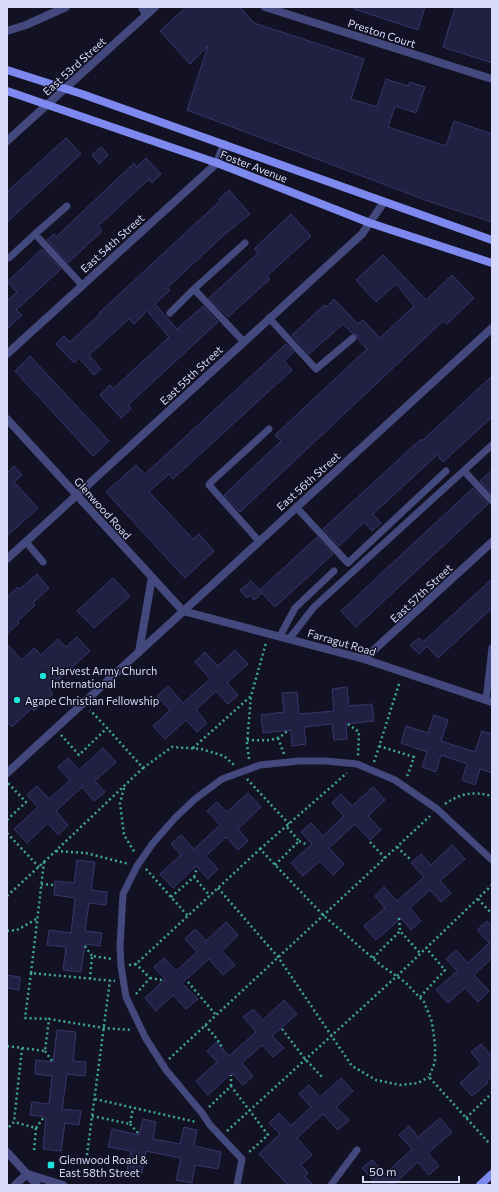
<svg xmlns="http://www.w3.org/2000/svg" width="499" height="1192" font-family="Commissioner,sans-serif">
	<rect width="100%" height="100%" fill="#121224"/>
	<path fill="#222042" stroke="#38356b" d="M186,7H240L254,23L364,59L351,99L377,107L386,79L408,86L410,82L425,87L416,113L395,106L388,127L446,146L454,121L492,134V222L428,201L187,110L208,46L190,64L160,31Z
		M355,7H425L418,30L354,9Z
		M455,7H492V63L443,47Z
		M66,138L81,154L7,222V192Z
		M101,147L108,155L99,164L92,155Z
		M146,158L161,174L152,183L149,179L98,226L102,231L68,263L47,240L54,234L56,237L134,163L137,167Z
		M229,190L250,214L225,234L167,288L170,290L155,304L177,329L203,306L218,322L128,405L131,409L121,418L100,395L110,385L113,389L169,337L147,311L134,324L129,319L89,355L101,369L94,375L79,358L74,363L56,344L64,336L70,342L100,314L99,313L220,201L219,199Z
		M291,214L311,236L267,276L270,279L228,317L209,298L258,253L254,249Z
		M42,249L61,269L16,310L22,315L7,329V300H8L17,292L7,282Z
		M383,255L426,300L452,275L474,298L447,324L443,321L240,512L224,495L281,441L275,435L367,349L358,339L357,335L352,333L343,324L309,354L292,335L324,305L326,307L334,299L358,324L363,320L380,338L414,306L396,284L376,302L356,280Z
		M286,344L294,352L284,361L292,370L173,479L169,474L149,492L193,539L199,534L214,551L185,578L106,492L136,465L145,474Z
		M30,356L109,441L93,456L15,371Z
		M492,376V417L443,462L437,455L373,514L381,523L372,531L364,522L339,546L323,529L421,439L422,441Z
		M14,466L22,475L14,482L38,508L7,536V473Z
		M492,470V494L480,481Z
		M473,488L488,504L356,627L341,611Z
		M317,537L333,554L275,607L262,593L254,600L250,595L247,598L240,590L251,581L262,592L260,590Z
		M37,574L49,588L33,603L35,605L18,621L19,623L7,634V597L18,587L20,589Z
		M113,578L130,596L94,628L77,611Z
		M492,579V608L438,658L427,646L419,654L410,645L419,638L423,642Z
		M77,637L90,651L49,689L53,694L34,711L32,708L12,727L7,722V644L22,660L34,648L41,655L58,639L66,647Z
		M235,650L248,664L227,683L238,695L228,704L216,691L196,710L207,723L197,732L186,720L165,739L153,726L170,710L157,696L168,686L183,703L210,679L195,662L205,652L218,666Z
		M347,687L349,706L372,704L374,721L346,724L347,739L334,740L332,724L304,727L306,744L292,746L291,730L263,733L261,715L284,712L282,693L297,692L299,714L334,711L332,689Z
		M434,715L448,720L441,741L475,752L482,731L492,734V773L480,769L475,785L462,780L467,764L441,755L436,772L422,767L427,752L401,743L406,726L428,733Z
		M103,748L116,762L95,781L105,792L94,801L82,787L56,811L68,825L58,835L48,823L27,843L14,829L38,807L27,795L37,786L49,799L70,780L58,767L68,758L79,770Z
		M373,787L385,800L368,816L381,830L370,840L355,824L329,848L344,864L333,875L320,861L303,876L291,863L312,844L301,832L311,823L323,836L344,816L332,803L341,794L352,806Z
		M248,793L261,807L238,829L248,841L238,850L226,837L206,856L218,869L208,879L196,866L173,888L160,874L181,855L171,844L181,835L194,849L220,825L207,811L217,802L227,812Z
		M452,845L465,859L440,881L451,893L441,902L430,890L410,908L421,921L411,930L401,918L376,940L364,926L385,908L375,896L384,887L397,901L424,877L411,863L421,854L431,865Z
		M77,860L95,862L91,890L107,892L106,905L89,903L85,931L102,933L100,946L85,944L81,972L63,970L66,947L47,945L49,930L71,933L75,898L54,895L55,881L74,883Z
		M487,921L492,927V958L474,975L489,991L478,1002L465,988L448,1003L436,990L457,971L446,959L456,950L468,963L489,943L477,930Z
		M226,922L238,935L222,951L235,965L223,975L209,959L182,983L198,999L186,1009L173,995L156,1011L145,998L165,979L154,967L164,958L176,971L197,952L185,939L195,929L206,941Z
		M7,975L20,977L19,990L7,988Z
		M284,1000L297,1014L272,1036L284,1048L273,1057L262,1045L242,1063L253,1076L243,1085L232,1073L208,1095L196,1081L217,1062L207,1051L217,1042L229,1056L256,1032L243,1017L253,1009L263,1020Z
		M57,1030L76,1032L73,1061L86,1062L85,1076L67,1074L62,1109L81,1111L79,1125L65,1123L61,1151L43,1149L46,1117L30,1115L32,1102L49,1104L52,1076L35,1074L36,1060L53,1062Z
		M481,1044L491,1055L492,1054V1077L486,1082L488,1083L472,1096L460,1083L481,1064L471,1052Z
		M341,1078L353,1091L336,1107L349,1120L338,1130L323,1114L297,1138L312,1155L301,1165L308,1173L305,1177L313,1185H288L259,1154L280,1134L269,1123L279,1113L291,1126L311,1107L299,1094L309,1085L320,1097Z
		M440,1118L452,1132L428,1153L439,1166L429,1175L418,1162L394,1184L395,1185H372L375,1182L362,1168L372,1160L385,1174L412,1149L399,1135L409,1126L418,1137Z
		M143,1119L156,1122L153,1139L180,1144L184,1127L197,1130L194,1146L221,1152L218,1169L195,1165L192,1183L176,1180L181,1158L146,1151L142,1173L127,1170L131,1151L108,1147L112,1129L139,1135Z"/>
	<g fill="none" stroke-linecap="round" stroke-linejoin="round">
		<path stroke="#3fa893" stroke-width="2.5" stroke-dasharray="2 3" stroke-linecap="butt" d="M348,724L359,732L358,756
			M61,735L79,755L107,728L90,710
			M278,738L284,754
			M247,740C262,740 276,743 287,731
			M379,746L414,757L407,777
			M193,748L251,696L266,643
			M249,759L247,744L251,696
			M374,762L400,681
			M143,768L172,747L201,749L224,756L234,765
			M247,779L289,824
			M124,788L120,803L124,835L135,853
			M445,804C461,793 473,791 492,796
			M7,820L26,802L7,782
			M7,833L39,867
			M299,841L308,845
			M370,842L385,858
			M397,847L411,860
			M260,849L347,773
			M56,851L86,853L129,864
			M44,862L143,768L107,728
			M275,865L299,841L286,826
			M146,869L188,916
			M194,877L197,868
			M41,884L53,885
			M218,888L278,957L352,1066L376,1080L400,1085L418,1083L429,1077
			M7,896L44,862L31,973L115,981
			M171,897L194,877L210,896
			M478,899L492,914
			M399,918L400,931
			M7,931L17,930L38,918
			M85,946L92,956
			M373,958L400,931L420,953
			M129,965L136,964L260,849L323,915L382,966L405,982L424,1002L432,1022L435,1044V1062L429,1077L489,1143
			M31,973L25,1018L49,1019
			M150,978L162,980
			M90,979L92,956L112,959
			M188,982L216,1015
			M136,994L150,978L136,964
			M420,997L445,970L426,948
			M205,1025L217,1039L223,1049
			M282,1029L305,1059L323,1078
			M7,1046L22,1048L14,1122
			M22,1048L45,1051L49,1019L104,1028L132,1030
			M45,1051L52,1061
			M169,1059L430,816
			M231,1086V1075
			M95,1099L196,1122
			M209,1107L231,1086L268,1135L248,1153
			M92,1116L130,1124L133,1108
			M466,1118L492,1093
			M130,1124L139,1134
			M9,1127L14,1122L36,1128L34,1151
			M36,1128L44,1117
			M227,1131L397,976L492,885
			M85,1170L110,980"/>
		<path stroke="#43497d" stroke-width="7" d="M67,206L35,234L82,285
			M9,258L35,234
			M194,289L245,243
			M170,313L194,289L243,341
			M269,318L316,369L353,338
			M464,471L492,501
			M296,507L348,563L446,471
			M259,541L209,485L210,483L269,429
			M26,542L43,562
			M280,636L295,608L334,571
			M289,639L314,607L492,445
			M486,700L492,648
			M237,1185L242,1159L210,1125L202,1113L166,1070L145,1037L126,997L121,966L120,946L123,894L137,866L153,843L175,818L195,799L222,779L260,765L299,761H326L357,764L395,780L437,809L492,860
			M331,1185L357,1150"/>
		<path stroke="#43497d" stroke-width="8" d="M142,7L146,15
			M265,7L492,79
			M7,141L155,7
			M7,354L217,163L224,144
			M7,419L183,611
			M7,559L362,234L384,202
			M183,611L364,659L492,702
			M139,652L152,577
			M364,659L492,542
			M7,773L492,328
			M7,1152L37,1185
			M28,1174L63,1185
			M15,1185L27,1174"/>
		<path stroke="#43497d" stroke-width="8" d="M7,31L26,25L66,7"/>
		<path stroke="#7d89ee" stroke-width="8" d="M7,70L82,94L492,240
			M7,91L217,163L370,223L492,263
			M480,1185L492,1174"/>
	</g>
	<g fill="#1ee1da" stroke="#121224" stroke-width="1.5">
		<circle cx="43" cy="676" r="4"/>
		<circle cx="17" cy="700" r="4"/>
		<rect x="47" y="1161" width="8" height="8" rx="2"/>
	</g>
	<g text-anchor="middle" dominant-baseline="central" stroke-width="3" stroke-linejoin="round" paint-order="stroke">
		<g font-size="11" fill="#d9dafa" stroke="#121224">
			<text transform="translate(382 33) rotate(18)">Preston Court</text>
			<text transform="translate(74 66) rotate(-42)">East 53rd Street</text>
			<text transform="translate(254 166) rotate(21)">Foster Avenue</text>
			<text transform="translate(112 243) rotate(-42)">East 54th Street</text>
			<text transform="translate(191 375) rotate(-43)">East 55th Street</text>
			<text transform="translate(308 481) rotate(-42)">East 56th Street</text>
			<text transform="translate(103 508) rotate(48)">Glenwood Road</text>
			<text transform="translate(421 593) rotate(-43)">East 57th Street</text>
			<text transform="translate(342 642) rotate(16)">Farragut Road</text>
		</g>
		<g font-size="11" fill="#d9dafa" stroke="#121224" text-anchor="start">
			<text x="51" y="670">Harvest Army Church<tspan x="51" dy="13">International</tspan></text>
			<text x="25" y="700">Agape Christian Fellowship</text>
			<text x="59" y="1159">Glenwood Road &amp;<tspan x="59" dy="13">East 58th Street</tspan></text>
		</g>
	</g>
	<rect width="499" height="1192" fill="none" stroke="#d9dafa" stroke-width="16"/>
	<path d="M363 1176v6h96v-6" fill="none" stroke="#d9dafa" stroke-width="2"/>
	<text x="369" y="1176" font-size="12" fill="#d9dafa" stroke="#121224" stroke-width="3" paint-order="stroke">50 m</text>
</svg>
